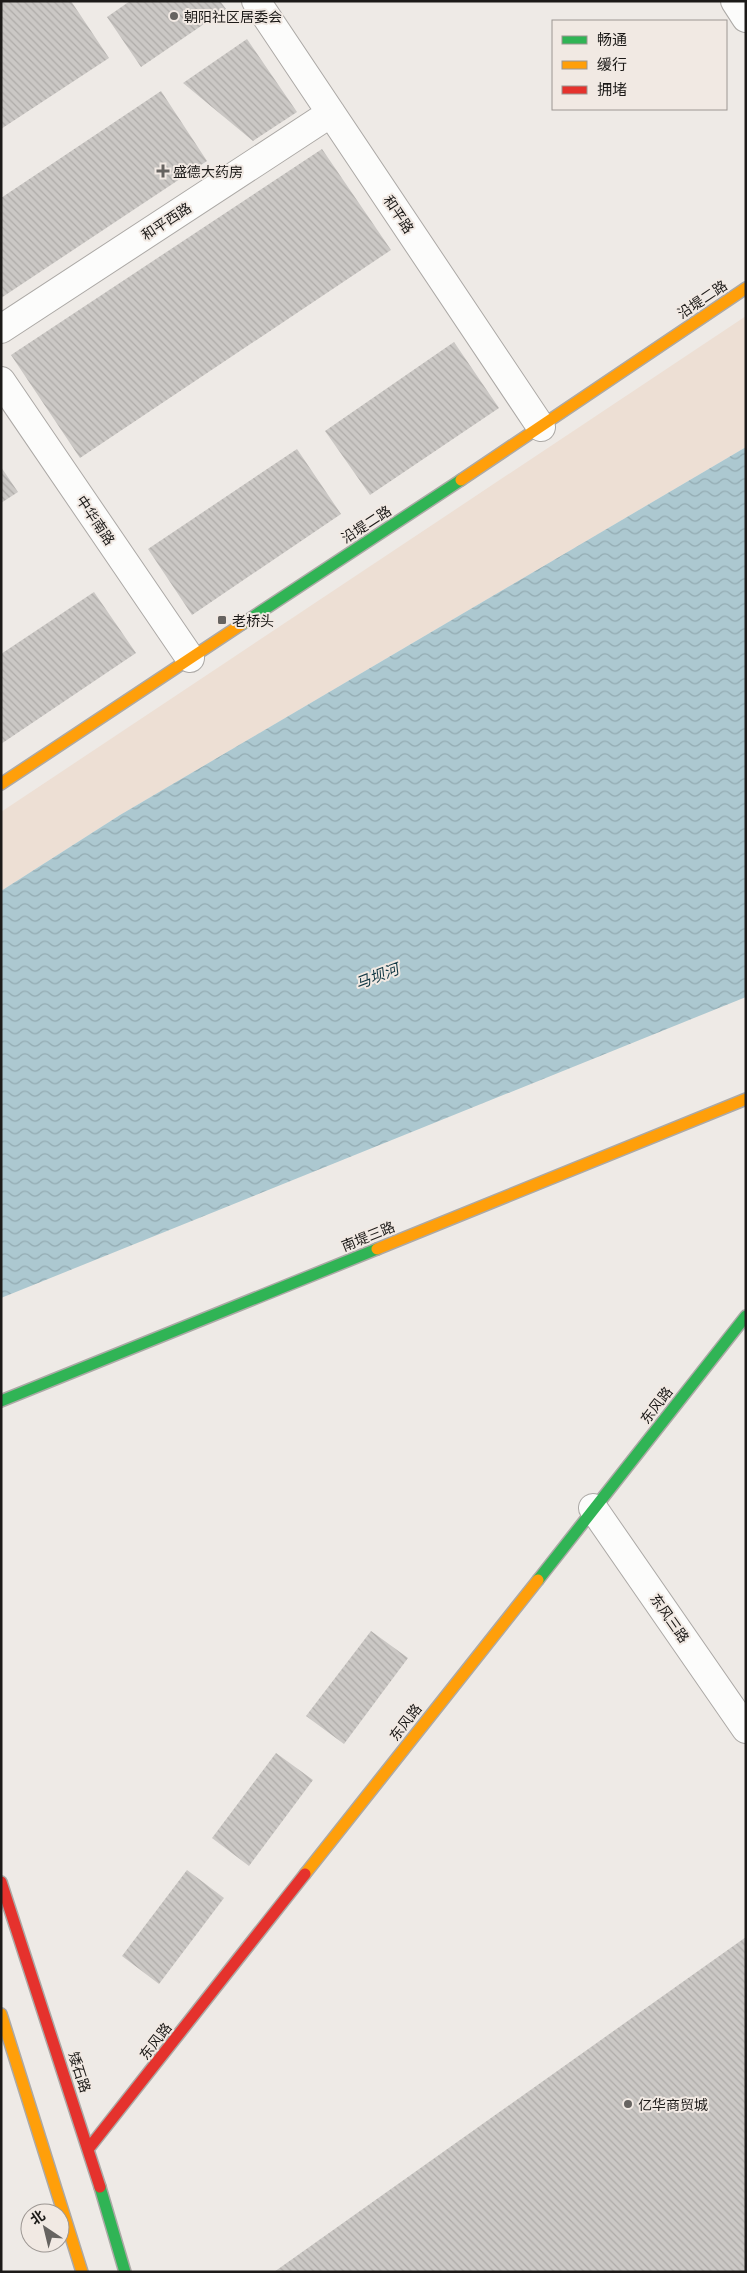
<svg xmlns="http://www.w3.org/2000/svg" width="747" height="2273" font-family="Inter,'Noto Sans SC',sans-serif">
	<defs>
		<pattern id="water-waves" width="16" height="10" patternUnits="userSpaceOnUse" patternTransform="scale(1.25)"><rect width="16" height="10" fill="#acc8d0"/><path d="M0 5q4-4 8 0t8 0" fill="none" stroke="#93abb2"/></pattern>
		<pattern id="building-back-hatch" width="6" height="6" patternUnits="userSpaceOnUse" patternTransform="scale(1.25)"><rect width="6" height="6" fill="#cbc8c5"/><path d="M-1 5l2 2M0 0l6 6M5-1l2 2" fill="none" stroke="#aeaba8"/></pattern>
	</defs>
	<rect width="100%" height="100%" fill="#eeeae6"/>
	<path fill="#eddfd4" d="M746,316V447L120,815L1,891V812Z"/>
	<path fill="url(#water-waves)" d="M746,447V997L1,1298V891L120,815Z"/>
	<path fill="url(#building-back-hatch)" d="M1,1H71L109,58L1,129Z
		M130,1H220L226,9L141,67L107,17Z
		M247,39L297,112L253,141L183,83Z
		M161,91L207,161L1,298V198Z
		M322,149L391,250L80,458L11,355Z
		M454,342L499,408L370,495L325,431Z
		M297,449L341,514L192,615L148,549Z
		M1,467L18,492L1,503Z
		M94,592L136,653L1,744V654Z
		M371,1631L408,1658L344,1744L306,1716Z
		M276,1753L313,1780L249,1866L212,1838Z
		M187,1870L224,1898L159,1984L122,1956Z
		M746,1937V2272H274Z"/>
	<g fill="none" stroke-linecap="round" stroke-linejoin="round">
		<g stroke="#aca9a6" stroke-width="30">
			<path id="street" d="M256,1L541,427
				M735,1L746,18
				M1,329L331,113
				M1,381L190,658
				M593,1508L746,1729"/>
		</g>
		<g stroke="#aca9a6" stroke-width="14">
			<path id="fast" d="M242,624L461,480
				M1,1401L377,1249
				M538,1580L746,1316
				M100,2187L125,2272"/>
		</g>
		<g stroke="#aca9a6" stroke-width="14">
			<path id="slow" d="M461,480L746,288
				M1,784L242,624
				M377,1249L746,1099
				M305,1874L538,1580
				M1,2014L82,2272"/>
		</g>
		<g stroke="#aca9a6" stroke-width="14">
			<path id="jam" d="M1,1882L100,2187
				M89,2148L305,1874"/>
		</g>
		<use href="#street" stroke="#fcfcfb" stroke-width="28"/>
		<use href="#fast" stroke="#30b455" stroke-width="11"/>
		<use href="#slow" stroke="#ff9f0a" stroke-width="11"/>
		<use href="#jam" stroke="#e5322d" stroke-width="11"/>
	</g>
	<g fill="#666360" stroke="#f1e9e3" stroke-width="2">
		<circle cx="174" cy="16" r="5"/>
		<path d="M160.5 163.5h5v5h5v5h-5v5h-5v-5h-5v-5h5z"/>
		<rect x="217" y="615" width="10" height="10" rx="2.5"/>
		<circle cx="628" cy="2104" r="5"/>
	</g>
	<g text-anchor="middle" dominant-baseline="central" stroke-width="4" stroke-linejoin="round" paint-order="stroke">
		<g font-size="14" fill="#1c1a18" stroke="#f1e9e3" text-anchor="start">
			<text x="184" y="16">朝阳社区居委会</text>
			<text x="173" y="171">盛德大药房</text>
			<text x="232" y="620">老桥头</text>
			<text x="638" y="2104">亿华商贸城</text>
		</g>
		<g font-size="14" fill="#1c1a18" stroke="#f1e9e3">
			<text transform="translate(399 214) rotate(56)">和平路</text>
			<text transform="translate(166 221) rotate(-33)">和平西路</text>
			<text transform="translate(702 299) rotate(-34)">沿堤二路</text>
			<text transform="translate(96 520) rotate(56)">中华南路</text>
			<text transform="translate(366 524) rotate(-33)">沿堤二路</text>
			<text transform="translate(368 1236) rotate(-22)">南堤三路</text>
			<text transform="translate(656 1405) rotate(-52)">东风路</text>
			<text transform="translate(670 1618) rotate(55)">东风三路</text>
			<text transform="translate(405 1722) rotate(-52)">东风路</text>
			<text transform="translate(155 2041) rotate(-52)">东风路</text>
			<text transform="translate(80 2072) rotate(72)">矮石路</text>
		</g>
		<g font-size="15" font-style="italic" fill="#113743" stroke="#f1e9e3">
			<text transform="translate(377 976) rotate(-21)">马坝河</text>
		</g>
	</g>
	<rect width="747" height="2273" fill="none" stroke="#1c1a18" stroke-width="5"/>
	<rect x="552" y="20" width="175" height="90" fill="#f1e9e3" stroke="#9c9692"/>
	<rect x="562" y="36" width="25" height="8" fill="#30b455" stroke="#9c9692"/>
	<text x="597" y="45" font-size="15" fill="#1c1a18">畅通</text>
	<rect x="562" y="61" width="25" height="8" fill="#ff9f0a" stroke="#9c9692"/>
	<text x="597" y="70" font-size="15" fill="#1c1a18">缓行</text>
	<rect x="562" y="86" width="25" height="8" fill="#e5322d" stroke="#9c9692"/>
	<text x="597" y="95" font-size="15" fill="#1c1a18">拥堵</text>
	<g transform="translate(45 2228) rotate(325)"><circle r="24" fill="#f1e9e3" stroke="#9c9692"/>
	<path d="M0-4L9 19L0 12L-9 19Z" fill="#666360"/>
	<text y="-8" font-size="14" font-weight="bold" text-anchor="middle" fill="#1c1a18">北</text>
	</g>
</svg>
